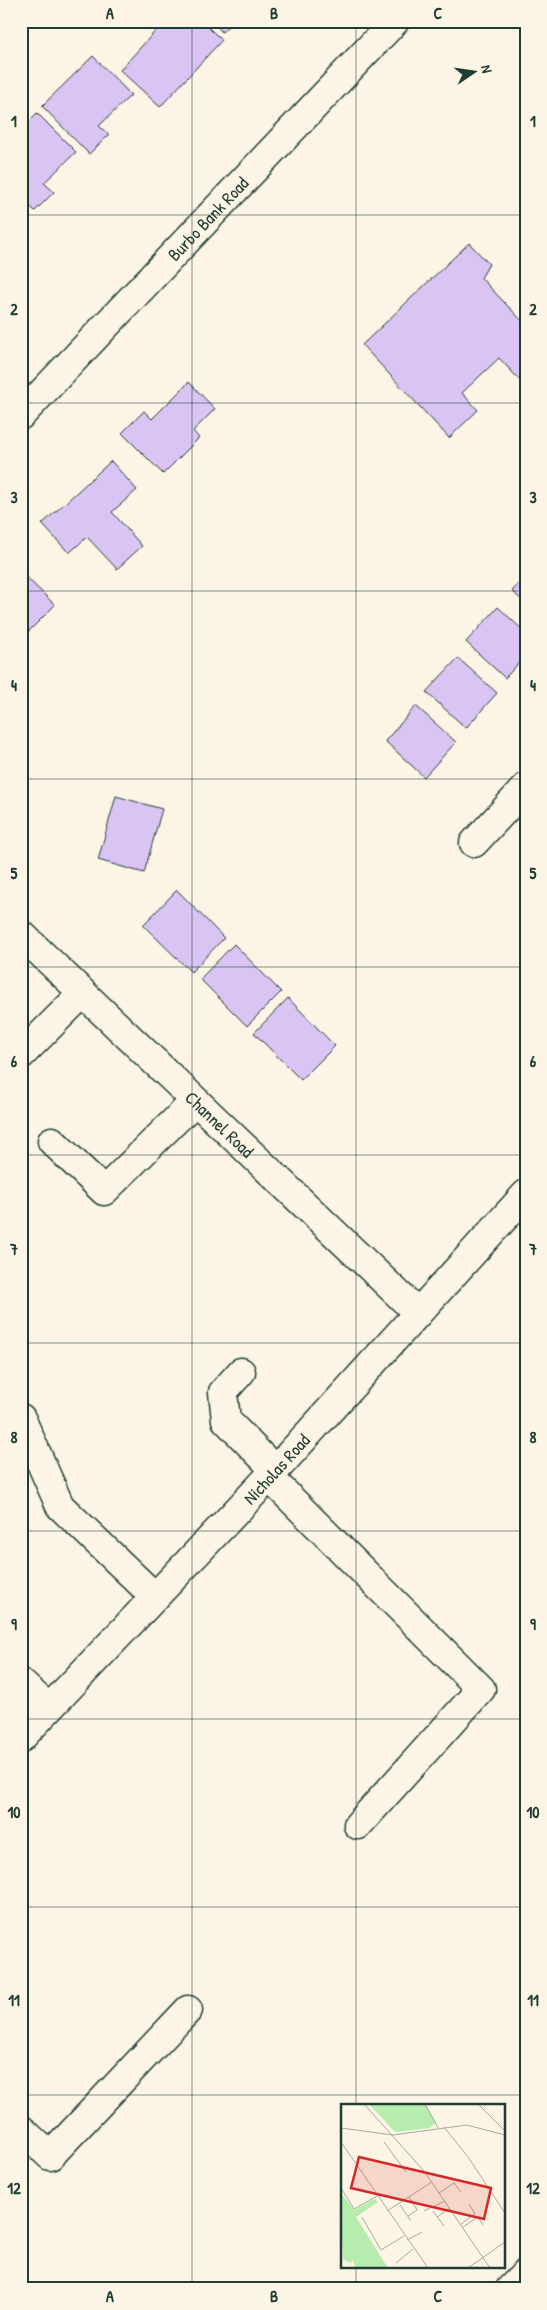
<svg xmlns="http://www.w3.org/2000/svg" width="547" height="2310" font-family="'Patrick Hand',sans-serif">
	<rect width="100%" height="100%" fill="#fcf5e5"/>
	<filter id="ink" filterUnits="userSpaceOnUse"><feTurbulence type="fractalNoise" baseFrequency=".02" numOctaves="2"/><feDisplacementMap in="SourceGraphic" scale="10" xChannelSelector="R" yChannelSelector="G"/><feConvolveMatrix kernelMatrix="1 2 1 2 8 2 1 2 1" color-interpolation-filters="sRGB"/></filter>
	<g filter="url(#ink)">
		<path fill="#dac4f4" stroke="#1f3d34" d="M157,21H201L222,40L160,107L120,70L161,25Z
			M212,21H234L222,32Z
			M93,56L131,95L99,126L109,135L89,154L42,106Z
			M37,113L76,152L44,183L54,192L35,211L21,198V129Z
			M469,243L489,264L481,278L526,325V387L499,358L462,393L478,410L449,438L362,345Z
			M189,382L215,409L193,431L199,438L163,474L122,433L144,411L152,419Z
			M111,461L137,490L112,512L142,546L117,569L87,537L69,553L42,524Z
			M21,572L55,605L21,639Z
			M526,576V604L512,591Z
			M498,607L526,633V655L505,678L466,642Z
			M458,658L497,693L466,728L426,692Z
			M416,706L456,742L424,777L385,741Z
			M116,796L162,809L144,873L98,860Z
			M177,890L224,938L191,972L143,925Z
			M234,944L281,992L247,1026L200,979Z
			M288,998L335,1046L301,1080L254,1033Z"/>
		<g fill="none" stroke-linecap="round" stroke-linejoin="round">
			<g stroke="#1f3d34" stroke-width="31">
				<g id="minor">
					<path id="s1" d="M21,415L395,21"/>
					<path d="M474,843L526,787"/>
					<path id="s2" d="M21,934L418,1313"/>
					<path d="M21,1055L83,993"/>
					<path d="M52,1141L104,1191L195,1101"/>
					<path d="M241,1372L223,1392L226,1420L275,1470"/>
					<path d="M21,1418L60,1506L155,1597"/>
					<path d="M269,1477L481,1689L358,1825"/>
					<path d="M21,1683L49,1708"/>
					<path id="s3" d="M21,1738L269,1477L526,1194"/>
					<path d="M21,2129L50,2156L188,2010"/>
					<path d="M510,2289L526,2273"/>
				</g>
			</g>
			<use href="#minor" stroke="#fcf5e5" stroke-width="28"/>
		</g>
	</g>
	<path fill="none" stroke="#1f3d34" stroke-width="1" stroke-opacity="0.55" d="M192,21V2289M356,21V2105M21,215H526M21,403H526M21,591H526M21,779H526M21,967H526M21,1155H526M21,1343H526M21,1531H526M21,1719H526M21,1907H526M21,2095H526M356,2266V2289"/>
	<g text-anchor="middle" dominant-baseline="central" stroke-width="5" stroke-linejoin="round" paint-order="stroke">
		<g font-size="18" fill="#1f3d34" stroke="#fcf5e5">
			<text stroke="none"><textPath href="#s1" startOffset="271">Burbo Bank Road</textPath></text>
			<text stroke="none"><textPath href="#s2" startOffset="275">Channel Road</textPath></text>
			<text stroke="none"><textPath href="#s3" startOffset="371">Nicholas Road</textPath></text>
		</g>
	</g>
	<g transform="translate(341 2104)">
		<rect width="164" height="164" fill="#fcf5e5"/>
		<path d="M28,0H84L95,18L89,24L54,28ZM0,89L13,106L33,95L37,98L15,113L47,164H14L12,156L9,159L2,155L0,115L5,116L0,114Z" fill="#b6ecae"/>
		<path fill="none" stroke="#a4ab9e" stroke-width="1" d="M23,0L83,67L149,164M84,0L97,24M137,0L164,27M103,23L127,53L164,109M0,24L52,31L126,21L164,31M0,38L87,164M43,38L65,68M0,84L13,105L36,92M98,89L113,79L120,88M59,101L70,117M46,107L91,78M83,107L104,97M92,107L103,122M67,112L76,106L68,93M21,113L40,146L63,132M96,113L109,104M120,120L134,110L128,100M122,123L137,113L142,121M66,136L81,128M55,159L72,145M127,164L164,138"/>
		<path fill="#d62828" fill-opacity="0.15" stroke="#d62828" stroke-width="2.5" d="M18,53L150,84L143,115L10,84Z"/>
		<rect width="164" height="164" fill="none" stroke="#1f3d34" stroke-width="2.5"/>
	</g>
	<rect width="547" height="2310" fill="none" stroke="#fcf5e5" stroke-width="55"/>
	<g transform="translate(474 72) rotate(77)" stroke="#fcf5e5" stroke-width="4" paint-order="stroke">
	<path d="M0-4L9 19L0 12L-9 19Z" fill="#1f3d34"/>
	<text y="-8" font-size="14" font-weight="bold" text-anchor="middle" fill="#1f3d34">N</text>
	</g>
	<rect x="28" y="28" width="492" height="2254" fill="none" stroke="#1f3d34" stroke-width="2"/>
	<g font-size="16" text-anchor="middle" font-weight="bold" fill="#1f3d34">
		<text x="110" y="19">A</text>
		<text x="274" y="19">B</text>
		<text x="438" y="19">C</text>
		<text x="14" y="127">1</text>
		<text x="533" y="127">1</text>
		<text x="14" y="315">2</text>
		<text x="533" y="315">2</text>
		<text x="14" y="503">3</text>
		<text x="533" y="503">3</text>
		<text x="14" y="691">4</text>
		<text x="533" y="691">4</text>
		<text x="14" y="879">5</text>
		<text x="533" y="879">5</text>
		<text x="14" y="1067">6</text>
		<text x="533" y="1067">6</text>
		<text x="14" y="1255">7</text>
		<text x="533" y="1255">7</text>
		<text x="14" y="1443">8</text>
		<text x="533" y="1443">8</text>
		<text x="14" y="1630">9</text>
		<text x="533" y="1630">9</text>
		<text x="14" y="1818">10</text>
		<text x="533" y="1818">10</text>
		<text x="14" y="2006">11</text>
		<text x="533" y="2006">11</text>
		<text x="14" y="2194">12</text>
		<text x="533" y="2194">12</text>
		<text x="110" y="2302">A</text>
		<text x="274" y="2302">B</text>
		<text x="438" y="2302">C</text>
	</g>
</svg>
